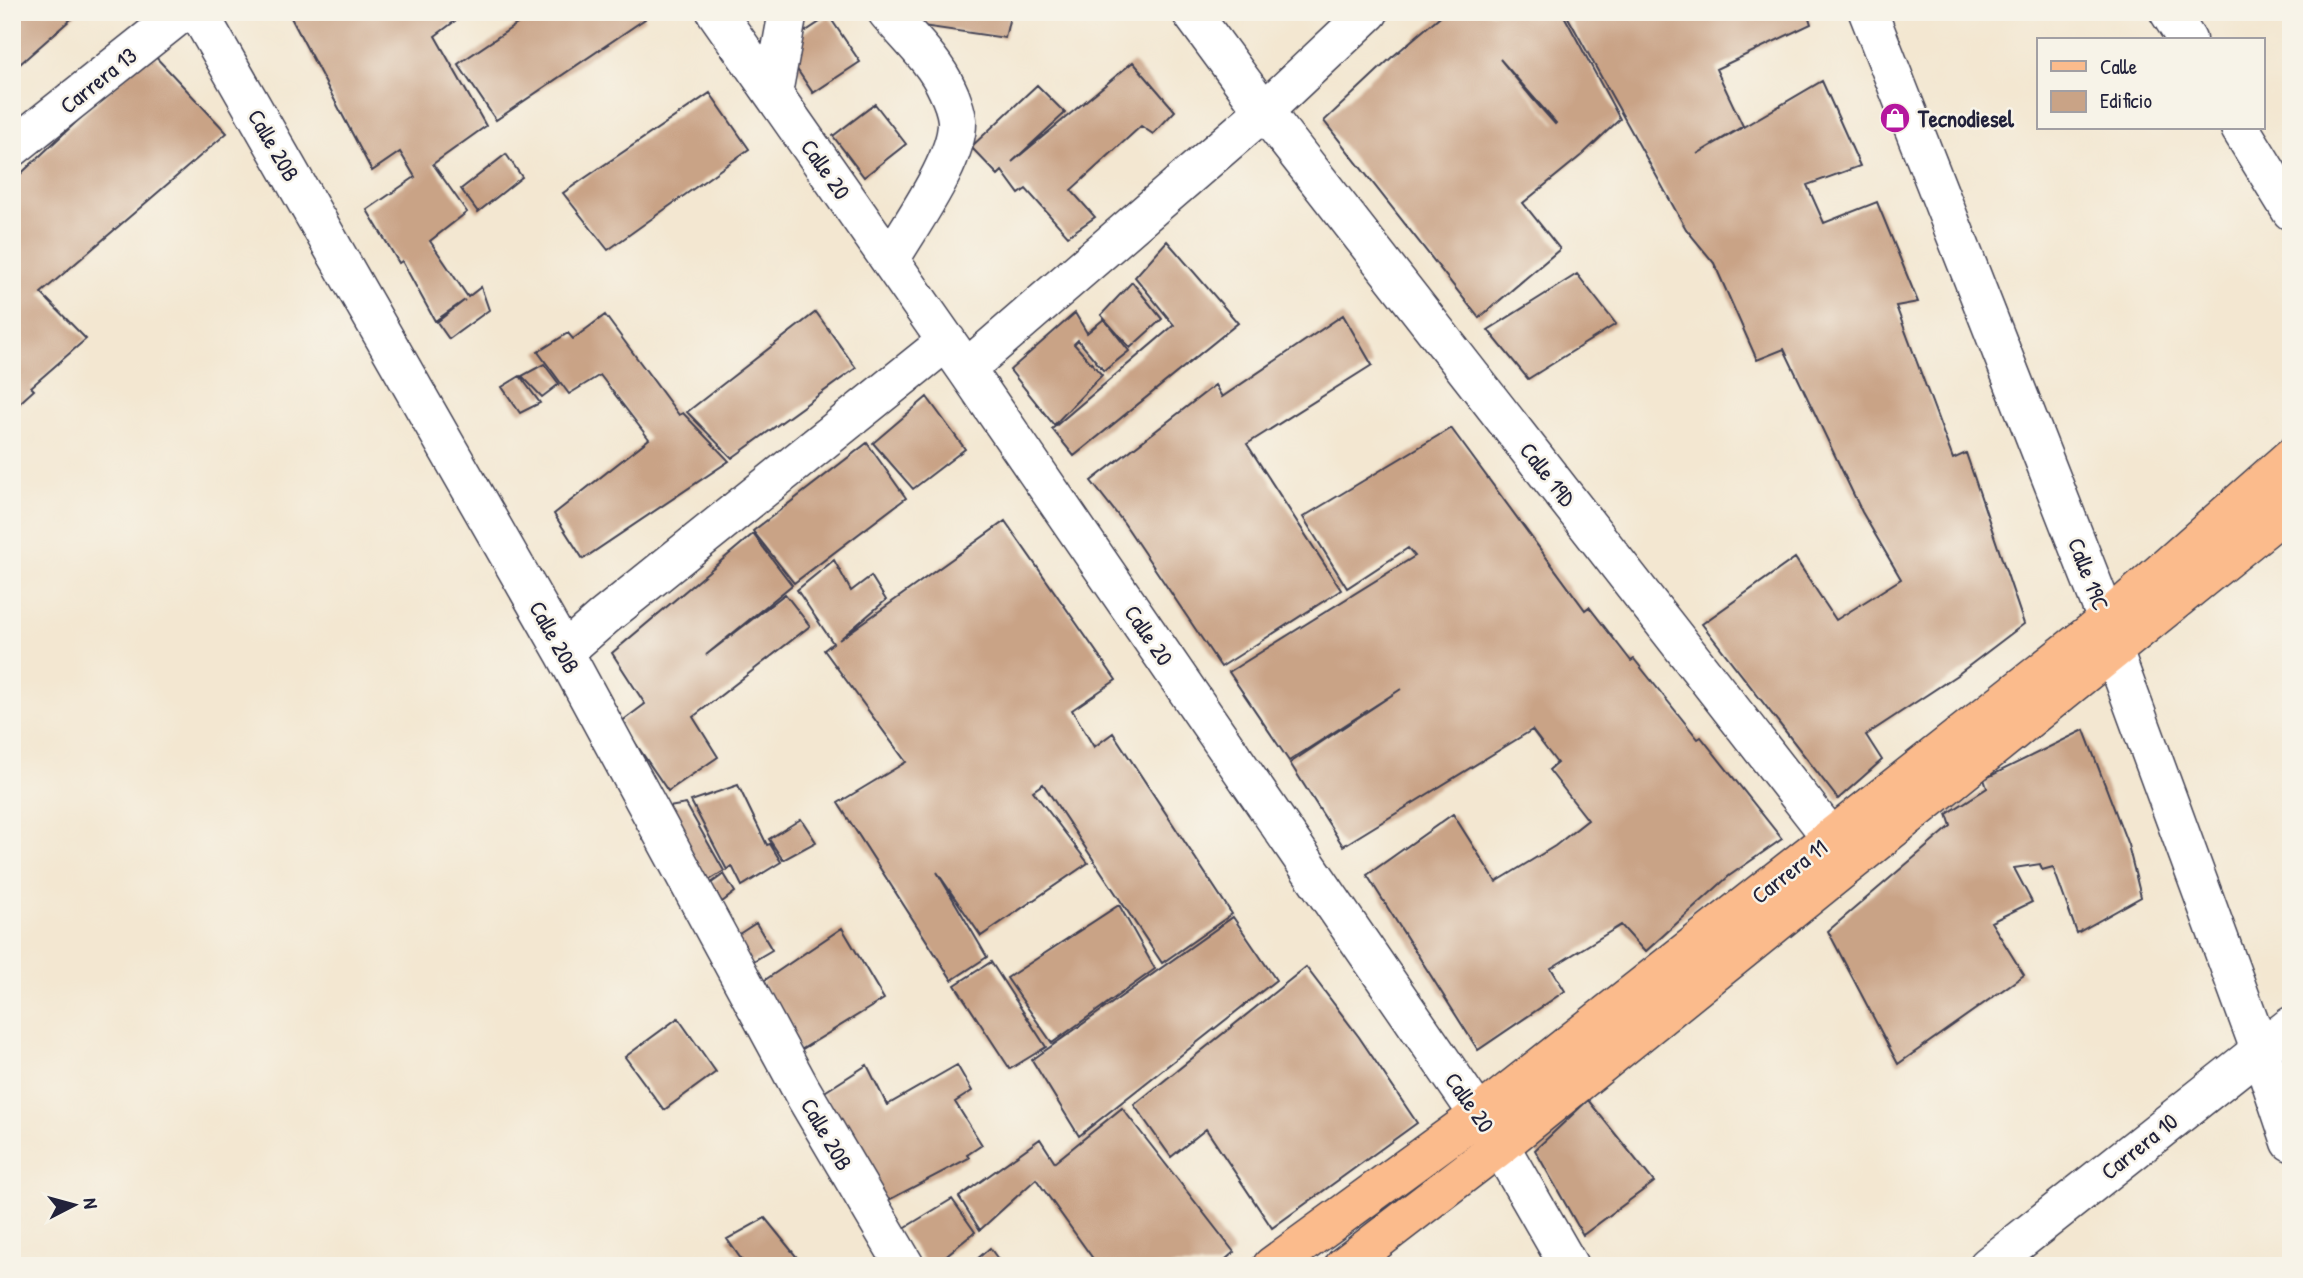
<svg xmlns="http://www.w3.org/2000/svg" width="2303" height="1278" font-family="'Patrick Hand',sans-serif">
	<rect width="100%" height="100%" fill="#f7f3e8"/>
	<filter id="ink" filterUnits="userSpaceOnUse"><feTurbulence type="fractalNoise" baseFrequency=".0143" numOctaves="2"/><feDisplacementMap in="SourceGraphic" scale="14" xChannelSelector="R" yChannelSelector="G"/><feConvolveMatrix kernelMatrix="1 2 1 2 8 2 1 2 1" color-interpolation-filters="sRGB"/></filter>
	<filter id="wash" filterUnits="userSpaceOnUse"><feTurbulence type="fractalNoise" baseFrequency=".00686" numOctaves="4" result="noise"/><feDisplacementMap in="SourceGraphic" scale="28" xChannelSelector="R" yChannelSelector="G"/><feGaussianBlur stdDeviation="1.57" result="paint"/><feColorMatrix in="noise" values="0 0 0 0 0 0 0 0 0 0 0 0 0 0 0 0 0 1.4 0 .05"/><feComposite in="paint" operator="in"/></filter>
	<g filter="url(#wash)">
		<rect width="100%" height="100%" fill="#f3e7d1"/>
		<g id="blocks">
			<path fill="#c9a386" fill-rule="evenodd" d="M12,12H79L12,71Z
				M288,12H467L435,36L486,126L433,164L467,212L430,241L468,297L481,287L489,310L449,339L437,322L465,300L435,321L402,261L399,263L367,210L415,177L400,152L372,171Z
				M535,12H640L645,19L496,120L458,64Z
				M889,12H1011L1005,38L888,21Z
				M1445,12H1562L1620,119L1583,154L1523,203L1560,249L1479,318L1324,121L1391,58ZM1500,59L1556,123L1555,124L1532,98Z
				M1565,12H1807L1811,24L1716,69L1743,126L1697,154L1822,81L1860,166L1807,185L1824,223L1877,202L1918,302L1896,306L1953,459L1966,453L2024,624L1957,675L1866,735L1882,760L1838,799L1702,624L1795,558L1836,620L1901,579L1862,512L1784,349L1757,360L1714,263L1686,229Z
				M829,16L860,62L813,93L782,47Z
				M151,52L227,133L41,293L86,339L31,387L34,390L12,410V182Z
				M1133,62L1175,111L1153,134L1141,126L1071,190L1095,217L1068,236L1026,189L1019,194L1002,171L998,175L971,147L1037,85L1065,113L1012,162Z
				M710,93L749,149L608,250L563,193Z
				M875,104L906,144L864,177L833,136Z
				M506,154L522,177L478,212L461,189Z
				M1167,241L1238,323L1074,456L1052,429L1174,325L1135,277Z
				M1577,274L1616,324L1528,379L1488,330Z
				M1132,282L1162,319L1130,348L1101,315Z
				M816,312L856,368L732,458L687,412Z
				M1075,313L1087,333L1104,319L1129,351L1104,371L1078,340L1074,344L1102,375L1054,425L1010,370Z
				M605,315L679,415L683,413L729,461L583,559L554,514L649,439L600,375L569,394L538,352L568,333L573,339Z
				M1343,315L1372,365L1247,444L1341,590L1221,667L1124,523L1091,481L1215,385L1222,397Z
				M544,364L559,384L542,397L522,376Z
				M520,376L540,403L520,413L502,387Z
				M927,397L965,449L913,489L873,443Z
				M1451,428L1585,610L1589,607L1631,661L1634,659L1698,739L1701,737L1782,839L1729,876L1645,952L1621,925L1551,968L1565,991L1478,1050L1367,875L1453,814L1496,882L1555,846L1588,820L1549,770L1557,763L1532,730L1343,846L1290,763L1401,689L1289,761L1229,672L1415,556L1408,548L1347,588L1303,517Z
				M867,443L906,498L794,583L753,531Z
				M1005,521L1116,680L1072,710L1094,747L1113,733L1232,914L1162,963L1043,784L1033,791L1088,863L981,936L937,872L987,957L952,980L838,803L906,762L824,650L833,643L797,590L834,560L851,591L871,576L886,600L839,640Z
				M753,534L792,585L706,655L785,594L810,626L693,717L718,757L668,791L621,722L645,704L612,653Z
				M2084,730L2128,845L2141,897L2077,933L2053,867L2042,870L2040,864L2014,868L2032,902L1991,922L2024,975L1898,1064L1828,931L1951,826L1947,814L1987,788L1984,779Z
				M738,785L767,845L770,844L781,862L742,886L732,866L727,870L691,801Z
				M686,804L724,871L706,882L663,808Z
				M801,819L816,842L783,860L769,839Z
				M724,874L735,892L722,902L710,884Z
				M1119,905L1155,969L1052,1043L1007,978Z
				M1233,917L1276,980L1079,1136L1032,1060Z
				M756,923L772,950L750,963L736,936Z
				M842,928L884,999L799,1051L762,982Z
				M991,962L1046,1047L1010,1069L955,985Z
				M1306,967L1359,1037L1417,1123L1272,1228L1206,1129L1171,1157L1134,1105Z
				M678,1018L716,1072L664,1110L625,1057Z
				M867,1065L887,1105L957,1065L972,1091L955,1102L982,1145L967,1155L969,1158L885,1202L823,1093Z
				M1588,1100L1654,1182L1583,1235L1535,1150Z
				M1122,1108L1234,1252L1218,1266H1087L1094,1260L1036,1179L980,1230L959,1197L1040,1139L1055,1162Z
				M952,1199L975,1232L933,1266H928L901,1230Z
				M765,1218L804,1266H746L727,1239Z
				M990,1248L1003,1266H969Z"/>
		</g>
	</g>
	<g filter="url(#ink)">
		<use href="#blocks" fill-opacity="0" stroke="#414052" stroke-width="2"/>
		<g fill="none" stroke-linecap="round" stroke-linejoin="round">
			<g stroke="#414052" stroke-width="41">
				<path id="minor" d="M198,12L564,652L802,1091L905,1266
					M716,12L966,369L1500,1146L1569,1266
					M887,12C907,36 934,60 947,89C951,97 956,111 957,120C959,159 910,225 890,260
					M1191,12L1264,111L1831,837
					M1868,12L2107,620L2113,650L2260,1050L2291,1142
					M2169,12L2187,40
					M773,93L788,12
					M2240,128L2291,211
					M12,148L183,12
					M966,369L1264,111L1369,12
					M564,652L604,617L947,341
					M1988,1266L2291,1026"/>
			</g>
			<g stroke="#414052" stroke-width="41">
				<path id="major" d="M1272,1266L1479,1115L2107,620L2291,457
					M1344,1266L1500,1146L2291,507"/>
			</g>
			<use href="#minor" stroke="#fff" stroke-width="38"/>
			<use href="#major" stroke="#fbbb8c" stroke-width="38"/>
		</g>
	</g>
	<defs>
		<g id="shop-disc" transform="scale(1.575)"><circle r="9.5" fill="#b5179e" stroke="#f7f3e8"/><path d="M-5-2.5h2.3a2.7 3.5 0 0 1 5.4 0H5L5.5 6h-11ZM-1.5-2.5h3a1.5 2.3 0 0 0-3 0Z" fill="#fff"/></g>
	</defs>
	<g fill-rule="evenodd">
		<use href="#shop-disc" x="1895" y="118"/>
	</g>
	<g text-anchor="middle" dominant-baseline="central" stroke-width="5" stroke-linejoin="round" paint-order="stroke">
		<g font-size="23" fill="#22223b" stroke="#f7f3e8">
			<text transform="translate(98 80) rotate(-39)">Carrera 13</text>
			<text transform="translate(274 145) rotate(60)">Calle 20B</text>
			<text transform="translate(826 169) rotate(55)">Calle 20</text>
			<text transform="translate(1548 474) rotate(52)">Calle 19D</text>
			<text transform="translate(2089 574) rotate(69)">Calle 19C</text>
			<text transform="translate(1149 635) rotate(56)">Calle 20</text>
			<text transform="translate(555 637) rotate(61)">Calle 20B</text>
			<text transform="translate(1789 871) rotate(-38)">Carrera 11</text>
			<text transform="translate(1470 1102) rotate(55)">Calle 20</text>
			<text transform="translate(827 1134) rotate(60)">Calle 20B</text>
			<text transform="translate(2139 1146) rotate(-39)">Carrera 10</text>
		</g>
		<g font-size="23" font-weight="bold" fill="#22223b" stroke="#f7f3e8" text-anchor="start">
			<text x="1918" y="118">Tecnodiesel</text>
		</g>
	</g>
	<rect width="2303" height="1278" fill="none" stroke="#f7f3e8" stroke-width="42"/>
	<rect x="2037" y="38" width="228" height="91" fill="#f7f3e8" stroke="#a29fa3" stroke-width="2"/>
	<rect x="2051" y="61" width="35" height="10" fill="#fbbb8c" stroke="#a29fa3" stroke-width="2"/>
	<text x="2100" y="74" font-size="21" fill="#22223b">Calle</text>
	<rect x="2051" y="91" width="35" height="21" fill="#c9a386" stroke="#a29fa3" stroke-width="2"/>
	<text x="2100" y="108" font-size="21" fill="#22223b">Edificio</text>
	<g transform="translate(74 1205) rotate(84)" stroke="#f7f3e8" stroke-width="5" paint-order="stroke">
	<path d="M0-5L12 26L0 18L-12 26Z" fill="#22223b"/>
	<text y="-10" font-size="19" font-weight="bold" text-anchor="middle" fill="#22223b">N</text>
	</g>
</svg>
